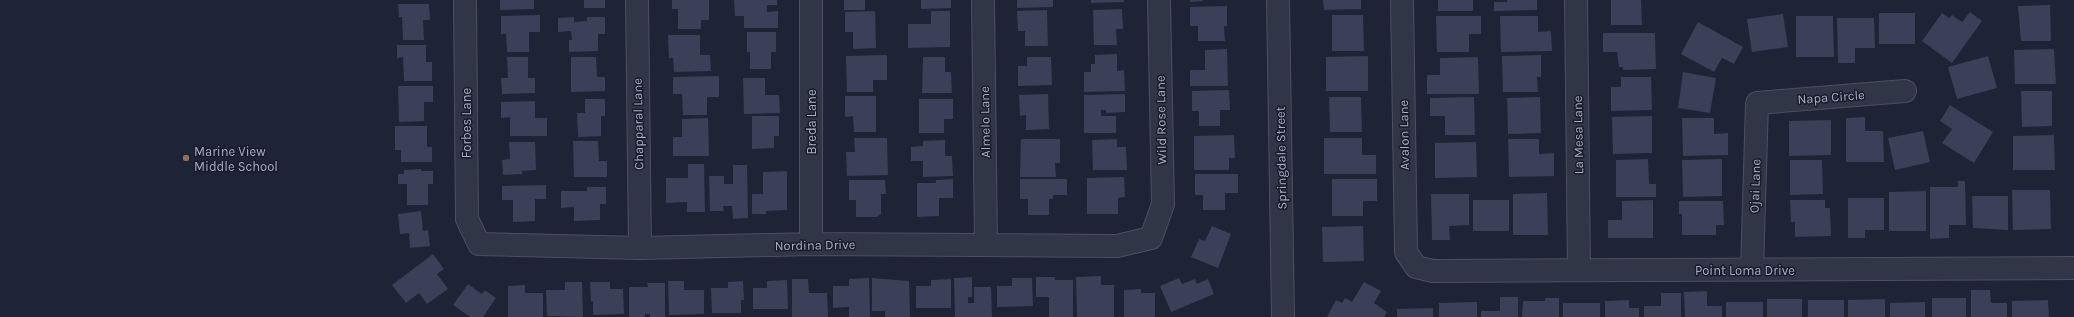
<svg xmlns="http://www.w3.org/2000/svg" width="2074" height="317" font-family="Karla,sans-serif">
	<rect width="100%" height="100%" fill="#1e2335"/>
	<path fill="#394057" d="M500,0H534V9L500,10Z
		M584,0H605V8H584Z
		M672,0H709V20H701V29H678V9H672Z
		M734,0H777V5H767V12L778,11V28H744V16H735Z
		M844,0H865V10H844Z
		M921,0H951V8L921,9Z
		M1017,0H1053V7L1017,8Z
		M1091,0H1124V2L1091,3Z
		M1190,0H1203V1L1190,2Z
		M1323,0H1361V9L1324,10Z
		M1438,0H1473V11H1438Z
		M1507,0H1537V10L1494,11V2H1507Z
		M1611,0H1641L1642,25H1611Z
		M398,4H429L430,20H423L424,40H403L402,17H399Z
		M2050,5L2051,41H2021L2018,6Z
		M1227,6V26H1224L1225,41H1198V26H1190V7Z
		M1122,9L1123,29H1116L1117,45H1094L1093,10Z
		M1047,10L1048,46H1025V31H1018L1017,11Z
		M875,11L876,48L853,49V32H845V12Z
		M931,11H950V47L908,48V24H931Z
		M1970,12L1982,21L1952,63L1922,41L1942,13L1949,18L1952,15L1962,22Z
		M1879,13H1915V44H1879Z
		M1783,14L1788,47L1752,52L1747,19Z
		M540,15V32H529V52H507L506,34H501V16Z
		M1332,15H1363L1364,51H1332Z
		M1436,16H1481V34H1469V52H1437Z
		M1500,16H1538V32L1551,31L1552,51L1501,52Z
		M1796,16H1833L1834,57H1796Z
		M574,17V22L587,21V17H605V34H598V51L569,52V40H572L571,31L558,32V18Z
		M1837,18H1874L1875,48H1855V63H1838Z
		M1698,22L1743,47L1734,64L1722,58L1714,72L1681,54Z
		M747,32H776V52H771V69H750V52H747Z
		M1603,33H1655L1656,69L1623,70V67H1619L1617,52H1603Z
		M668,35H700V55H710L711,71L674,72L673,58H669Z
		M397,45H426V62H432V81H404L403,57L397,58Z
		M1227,49L1228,86H1190V70H1205V50Z
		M2054,49L2056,84H2015L2014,50Z
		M1117,54V71L1124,70L1125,91L1084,92V72H1091V64H1095V55Z
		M887,55V80H873V92H847L846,56Z
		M1541,55V77H1537L1538,92H1503L1502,56Z
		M1368,56V91H1326V57Z
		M1988,56L1997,88L1957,99L1948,67Z
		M507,57H528V78H535V93L502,94L501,78H508Z
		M571,57H596L597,77H605V91L571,92Z
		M923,57H945V72H951L952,93H922Z
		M1027,57H1051L1052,85L1018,86V66H1027Z
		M1478,57L1479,94H1427V75H1440V58Z
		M1683,72L1716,78L1710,113L1678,108Z
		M719,76V97H707V115H683L682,94H673V77Z
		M1621,77H1651L1652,110L1611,111V87H1621Z
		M743,78H765V95H779L780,113L744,114Z
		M398,86H433V102H424V121L399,122Z
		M1229,90L1230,110H1220V126H1199V111H1192V91Z
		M2021,91H2052V126L2022,127Z
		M1048,94L1049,129L1026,130V115L1020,116L1019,95Z
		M1125,94V112L1106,113V110H1101V116H1116V133H1084V95Z
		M845,96H876V132H854L853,116L845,117Z
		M1329,97H1361L1362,132H1330Z
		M1474,97L1475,135H1445V116H1430V98Z
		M1540,97L1541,133L1508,134L1507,98Z
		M585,99H605V116H601V136L578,137L577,113H585Z
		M919,99H953V119H944V133H919Z
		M535,101V118H547V136H510V117L501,118V102Z
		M1950,105L1993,132L1974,163L1942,143L1952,129L1940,121Z
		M752,116H779V136H774V148L752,149Z
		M1652,116V153L1613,154L1612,117Z
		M1865,117V131H1883L1884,162H1846V118Z
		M708,118L709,156H673V137H682V119Z
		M1682,118H1714V134L1728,133V155L1683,156Z
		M1831,120V155L1789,156V121Z
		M395,126H427V147H432V162H401V150H395Z
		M1923,131L1930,162L1895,170L1888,138Z
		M1234,135L1235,158H1229V170H1194V136Z
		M2054,135L2055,170H2013V136Z
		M854,138H887L888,175L847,176L846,152H855Z
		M1324,138H1362V155H1376V174H1324Z
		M1021,139H1060V163H1055L1056,177H1020Z
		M1117,139V147H1126L1127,170H1093L1092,140Z
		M1508,139H1539V154L1554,153V176L1509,177Z
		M945,140V156H952L953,176L923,177V161H911V147L923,146V141Z
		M573,141H598L599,161H607V177H574Z
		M509,142H535L536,170L522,171V174L503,175L502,160L510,159Z
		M1476,142L1477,177L1435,178V143Z
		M1648,159L1649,184H1656V197H1616V160Z
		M1722,159V196L1683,197L1682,160Z
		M1790,160H1822L1823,194L1790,195Z
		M688,164H704L705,212H687V202L666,203V178H688Z
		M733,165H747L748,218L733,219L732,206H723L724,211H710L709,176H724V184H733Z
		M421,169V171H433V184H428V205H407V184H398V174H404V170Z
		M787,171V210L766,211V214H752V194H763V172Z
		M1195,174H1238V193H1225V210H1203V195H1195Z
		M1124,177L1125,197L1118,198V214H1087V178Z
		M953,179V198H939V216L917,217V183H936V180Z
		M1020,179H1067V195H1053V199H1049V215H1028V199H1020Z
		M1332,179H1377V201H1363V216H1332Z
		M849,180H885L886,194H881V214L877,217H856V200H849Z
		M1958,181H1965L1966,225H1949V238L1930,239V187H1958Z
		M546,185V199H535V221L513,222V200H502V186Z
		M587,187H606V204H600V220L574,221V207L561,208V191H587Z
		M2012,190H2050L2051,229L2013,230Z
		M1926,191V231H1889V192Z
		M1547,193L1548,235H1513V194Z
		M1431,194H1469V225L1449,226L1450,240H1432Z
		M1972,196H2008V230L1973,228Z
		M1848,198H1884V230H1865V238H1848Z
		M1473,200H1509V231H1473Z
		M1653,200V238H1608V220H1622V201Z
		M1790,200H1825V208H1830L1831,236L1795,237V222H1791Z
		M1679,201H1723L1724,225H1716V235H1682V214H1679Z
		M421,211L423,231L428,230L430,246L410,248L409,233L400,234L398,214Z
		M1212,226L1231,234L1218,268L1191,257L1199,239L1205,241Z
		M1363,226L1364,261L1323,262L1322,227Z
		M433,254L444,269L437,274L448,289L427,304L419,293L406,303L392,285Z
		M1101,276V285H1114V317H1077L1076,277Z
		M972,277V297H968V303H974V287H991L992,317H955L954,278Z
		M1036,277H1055V280H1073V317H1049V297H1036Z
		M869,278L870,317H849V307L833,308V286H849V279Z
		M872,278L909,281L910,317H885V311H872Z
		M1012,278H1032L1033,306L997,307V286H1012Z
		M1179,278L1182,284L1195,279L1197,284L1208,279L1214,294L1171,312L1160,286Z
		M792,279H808L809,293H827L828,317H792Z
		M951,279V308H916V286H931V280Z
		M787,280L788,309H753V288H767V281Z
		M668,281H684V290H704V314L669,315Z
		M743,281L744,300H741V313H712L711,288H728V282Z
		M565,282H582L583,317L547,316L546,290H565Z
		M590,282H610V289H623L624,314L593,315V301H591Z
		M1364,282L1381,291L1374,303L1387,312L1384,317H1327L1336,300L1342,303L1345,298L1352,302Z
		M647,283H665V317H650V314H645V317H629V287H648Z
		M468,284L482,294L485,290L496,298L483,317H470L453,305Z
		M525,285V293H543V317H508V286Z
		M1141,289V293H1155V317H1124V290Z
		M1971,290H1990L1991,303H2007V317H1971Z
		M1707,291V306H1722V317H1685L1684,292Z
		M1661,293H1681V317H1644V306H1661Z
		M1500,297H1518V317H1481V311H1500Z
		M1545,298H1559V317H1522L1523,301H1545Z
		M1932,298H1966V317H1932Z
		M1767,299H1802V317H1767Z
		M1885,299V317H1848V300Z
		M1629,300V308H1639V317H1605V301Z
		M1808,300H1844V317H1808Z
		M2048,300L2049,317H2012V301Z
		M1477,302V317H1439V303Z
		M1726,302H1763V317H1726Z
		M1925,302V317H1890V303Z
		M1563,303H1600V317H1563Z
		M1433,308V317H1397V309Z"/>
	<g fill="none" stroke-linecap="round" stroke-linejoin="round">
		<g stroke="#4c5061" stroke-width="24">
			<path id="minor" d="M465,0L467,219L479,244L640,248L811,244L1117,246L1151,238L1163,204L1159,0
				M637,0L640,248
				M811,0V244
				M983,0L986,244
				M1278,0L1283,317
				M1402,0L1406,252L1416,267L1433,271L2074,268
				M1576,0L1579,270
				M1752,270L1757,103L1905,91"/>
		</g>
		<use href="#minor" stroke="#313646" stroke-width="22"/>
	</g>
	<circle fill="#8d6e63" stroke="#171b2a" stroke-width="1.5" cx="186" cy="158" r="4"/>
	<g text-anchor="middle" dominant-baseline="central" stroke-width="3" stroke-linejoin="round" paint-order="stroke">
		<g font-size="13" fill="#aaafc4" stroke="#171b2a">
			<text transform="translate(1831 97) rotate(-4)">Napa Circle</text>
			<text transform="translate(1161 120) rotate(-91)">Wild Rose Lane</text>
			<text transform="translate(811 122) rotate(-90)">Breda Lane</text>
			<text transform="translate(985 122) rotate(-91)">Almelo Lane</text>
			<text transform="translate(466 123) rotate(-90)">Forbes Lane</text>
			<text transform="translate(638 124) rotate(-91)">Chapparal Lane</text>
			<text transform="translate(1404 135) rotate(-91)">Avalon Lane</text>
			<text transform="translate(1578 135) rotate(-91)">La Mesa Lane</text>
			<text transform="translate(1281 158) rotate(-91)">Springdale Street</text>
			<text transform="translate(1755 186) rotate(-88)">Ojai Lane</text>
			<text transform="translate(815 245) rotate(-1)">Nordina Drive</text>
			<text x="1745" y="270">Point Loma Drive</text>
		</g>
		<g font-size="13" fill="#aaafc4" stroke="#171b2a" text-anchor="start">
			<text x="194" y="151">Marine View<tspan x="194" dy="15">Middle School</tspan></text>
		</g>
	</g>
</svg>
